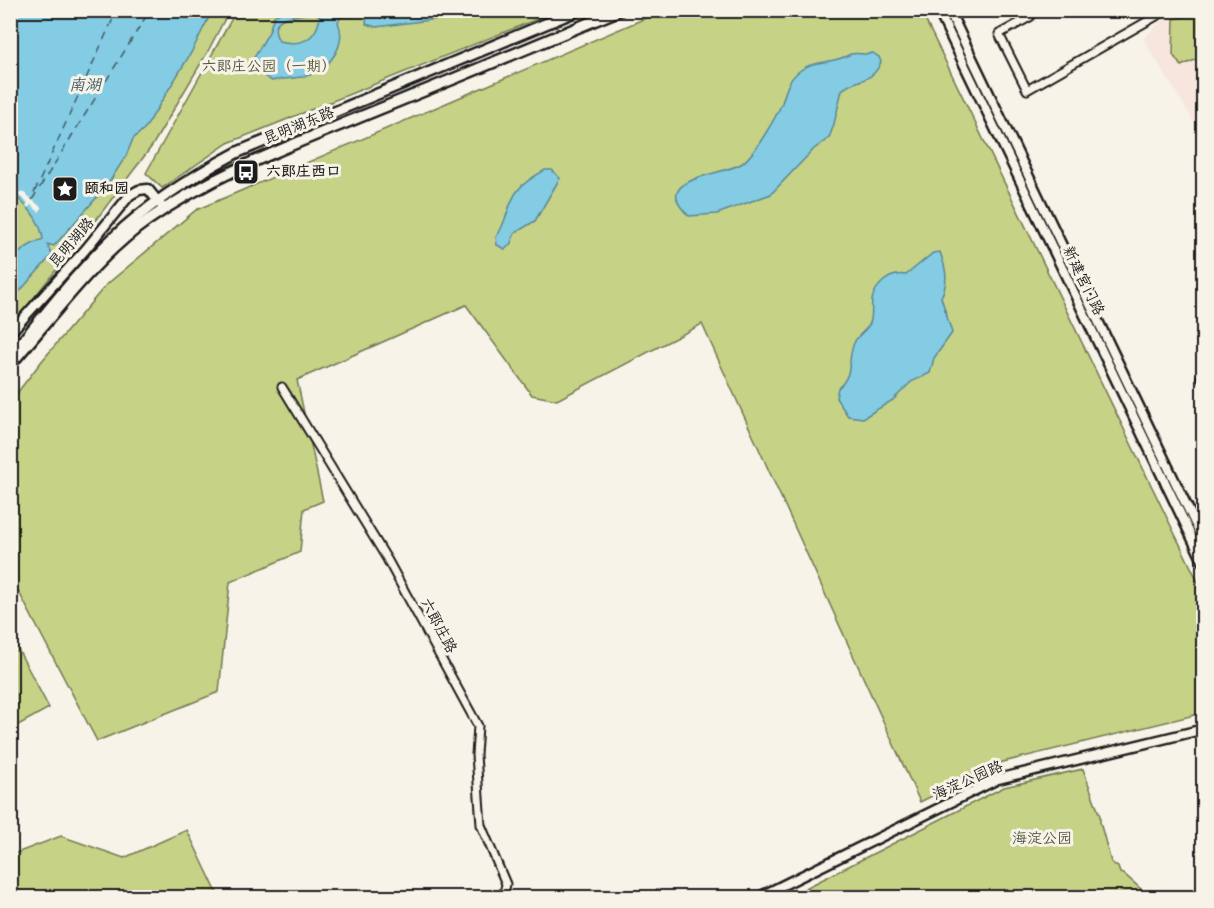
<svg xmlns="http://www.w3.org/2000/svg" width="1214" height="908" font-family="Kalam,'LXGW WenKai TC',sans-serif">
	<rect width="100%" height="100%" fill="#f7f3e8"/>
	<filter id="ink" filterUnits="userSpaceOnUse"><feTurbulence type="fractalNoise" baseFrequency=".0167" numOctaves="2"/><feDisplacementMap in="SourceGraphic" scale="12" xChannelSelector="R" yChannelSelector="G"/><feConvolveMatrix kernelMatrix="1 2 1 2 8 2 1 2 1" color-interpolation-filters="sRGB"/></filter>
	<g filter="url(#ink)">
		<path fill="#f7e6dd" d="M1171,11H1203V136L1143,39Z"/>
		<path fill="#c6d286" stroke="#717751" stroke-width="1.5" d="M11,11H229L207,53L152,146L86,233L11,326Z
			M236,11H557L228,143L162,188L146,173Z
			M662,11H921L1203,592V713L999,763L920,802L702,324L557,400L532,395L466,305L297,380L323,501L304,509L300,552L230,582L219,692L97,741L11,577L10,402L41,362L106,285L196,210Z
			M1199,13L1203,19V65L1197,59L1181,66L1173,55L1174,19Z
			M11,636L49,708L11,729H10Z
			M1083,769L1100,816V822L1111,862L1118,867L1120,873L1125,875L1150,897L786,898L1004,787Z
			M187,830L219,897H11V855L61,836L124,858Z"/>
		<path fill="#83cce4" stroke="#5a8694" stroke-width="1.5" fill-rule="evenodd" d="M285,10L327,11L334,14L344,11H358L351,15L352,17L345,16L340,18L338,22C347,44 331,67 310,75C298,79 284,78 272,81C264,76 253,71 252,61L269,32L274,16ZM316,13L320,17C316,41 300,46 279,41C264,14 299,15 316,13Z
			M389,10L395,11C404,21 423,13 435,11C447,7 465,10 478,11L461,16L376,27L366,24L367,14L365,11Z
			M14,11H212L191,53L146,127L133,139L126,156L106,187L54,246L47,244L52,255L11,301C11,266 6,254 43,239C40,218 26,205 11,192L10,41L17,36Z
			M873,53L879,57L881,62C872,84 858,77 842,90L834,124L829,138L814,149L771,194L717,214L689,216C648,178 720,176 741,164C754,156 776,117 782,103C785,93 788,81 796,74C809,61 822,64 838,59C842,58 847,56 851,54C859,52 865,56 873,53Z
			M545,170H552L560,178L535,221L515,233L510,245L505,249L497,245L496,237C507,223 507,204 518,190C525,181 536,175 545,170Z
			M940,252C946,268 949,282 941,297L952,333L934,358L930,373L911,382L893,400L863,418L848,416L836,398L838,388C855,374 846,358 855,341C859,334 867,330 870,323C873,315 871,308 872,300C875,285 890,272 906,275L933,253Z"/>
		<path fill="#f7f3e8" d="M22,191L42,208L39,212L31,205L28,208L26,206L28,203L18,195Z"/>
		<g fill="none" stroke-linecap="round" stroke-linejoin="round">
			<path stroke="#405a62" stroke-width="1.5" stroke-dasharray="8 6" stroke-linecap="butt" d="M34,193L117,10
				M32,200L150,10"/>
			<g stroke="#1c1c1c" stroke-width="11">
				<path id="minor" d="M1035,10L1030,17L999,34L1027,90L1167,10
					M1202,10L1204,12
					M1204,375L1201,377L1204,381
					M282,387L387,559L478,726L476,755L481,825L506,884L503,898"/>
			</g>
			<g stroke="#1c1c1c" stroke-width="13">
				<path id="tertiary" d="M938,10L1204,563
					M949,10L1204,542
					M10,333L85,250L130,195L139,190L148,189L164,209
					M757,898L998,779L1204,729"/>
			</g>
			<g stroke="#1c1c1c" stroke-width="14">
				<path id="secondary" d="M16,349C47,312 77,272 113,238C149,203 193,176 238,152L579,10
					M10,365C53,316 95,257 148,220C212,175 287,147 360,117C447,82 533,46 620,10"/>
			</g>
			<use href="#minor" stroke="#f7f3e8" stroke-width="7"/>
			<use href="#tertiary" stroke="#f7f3e8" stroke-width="8"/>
			<use href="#secondary" stroke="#f7f3e8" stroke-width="9"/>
		</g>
	</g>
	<defs>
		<g id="bus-square" transform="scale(1.35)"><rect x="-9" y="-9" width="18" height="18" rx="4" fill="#1c1c1c" stroke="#f7f3e8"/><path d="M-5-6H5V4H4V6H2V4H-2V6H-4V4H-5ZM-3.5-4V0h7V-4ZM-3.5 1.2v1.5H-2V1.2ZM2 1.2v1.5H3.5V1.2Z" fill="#fff"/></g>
		<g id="sight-square" transform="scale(1.35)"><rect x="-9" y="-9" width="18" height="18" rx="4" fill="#1c1c1c" stroke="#f7f3e8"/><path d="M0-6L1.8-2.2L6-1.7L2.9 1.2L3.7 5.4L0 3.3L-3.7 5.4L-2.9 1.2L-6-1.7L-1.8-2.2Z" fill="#fff"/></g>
	</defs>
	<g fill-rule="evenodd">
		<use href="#bus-square" x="246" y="172"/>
		<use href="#sight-square" x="65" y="189"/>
	</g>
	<g text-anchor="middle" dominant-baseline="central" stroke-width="6" stroke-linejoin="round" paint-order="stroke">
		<g font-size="15" fill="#4f533c" stroke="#f7f3e8">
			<text x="269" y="67">六郎庄公园（一期）</text>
			<text x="1042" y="839">海淀公园</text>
		</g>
		<g font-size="15" fill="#1c1c1c" stroke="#f7f3e8">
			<text transform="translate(299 126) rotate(-22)">昆明湖东路</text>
			<text transform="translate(72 243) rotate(-49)">昆明湖路</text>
			<text transform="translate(1083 281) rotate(64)">新建宫门路</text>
			<text transform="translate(438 626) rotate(62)">六郎庄路</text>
			<text transform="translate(968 781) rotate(-24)">海淀公园路</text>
		</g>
		<g font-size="15" font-weight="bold" fill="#1c1c1c" stroke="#f7f3e8" text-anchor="start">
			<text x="266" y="172">六郎庄西口</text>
			<text x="84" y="189">颐和园</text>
		</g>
		<g font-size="16" font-style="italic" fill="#405a62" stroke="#f7f3e8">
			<text x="85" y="85">南湖</text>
		</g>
	</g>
	<rect width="1214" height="908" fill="none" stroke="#f7f3e8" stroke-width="36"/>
	<rect x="18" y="18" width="1178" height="872" fill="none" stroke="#1c1c1c" stroke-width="2" filter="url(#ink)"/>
</svg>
